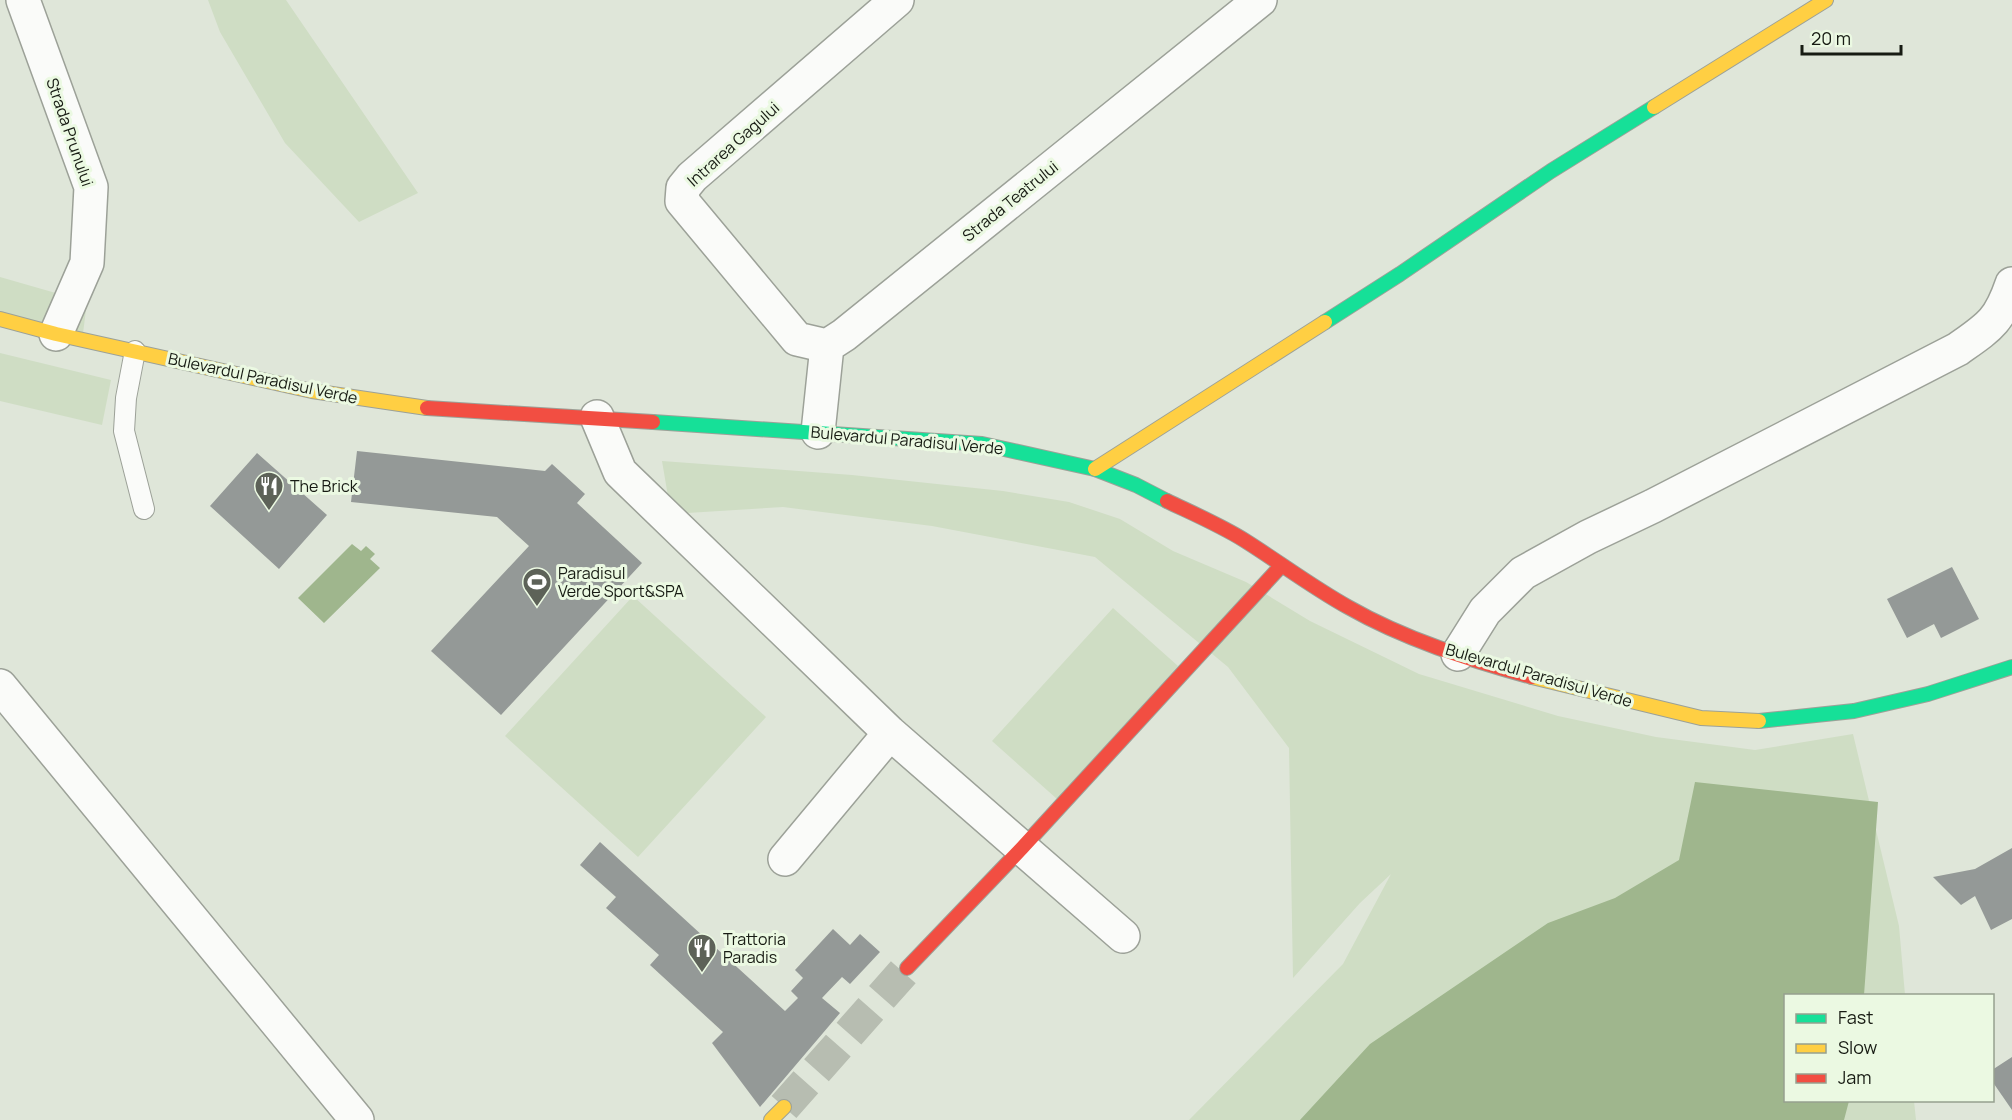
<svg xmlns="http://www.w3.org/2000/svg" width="2012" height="1120" font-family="Manrope,sans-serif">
	<rect width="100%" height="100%" fill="#dfe6d9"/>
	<path fill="#cfddc4" d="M208,0H286L418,193L359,222L285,143L220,32Z
		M0,277L87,302L82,341L0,317Z
		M0,353L111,380L102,425L0,401Z
		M662,461L852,475L1003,491L1069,502L1120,519L1173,551L1246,582L1310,621L1419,674L1558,716L1656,737L1755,750L1853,734L1899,926L1905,995L1786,996V1100L1914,1101L1916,1120H1189L1343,964L1391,874L1360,903L1293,978L1289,748L1228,667L1095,557L932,526L783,507L671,514Z
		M633,596L766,717L638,857L505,736Z
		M1113,608L1178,666L1057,799L992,741Z"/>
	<path fill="#9fb68d" d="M352,544L361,551L366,546L375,554L370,559L380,568L324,623L298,598Z
		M1695,782L1878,802L1864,995L1786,996V1100L1849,1101L1844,1120H1300L1370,1044L1548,923L1615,898L1679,860Z"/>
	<path fill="#949997" d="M357,451L545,471L552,464L585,494L577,503L642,563L501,715L431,651L529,546L497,517L351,502Z
		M257,453L327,515L279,569L210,506Z
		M1952,567L1979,619L1941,638L1934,624L1907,638L1887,599Z
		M600,842L785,1011L798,998L791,991L803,978L795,970L833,929L850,945L860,934L880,952L850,984L842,977L822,998L840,1013L760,1107L712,1043L723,1032L650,965L659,955L606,908L616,897L580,865Z
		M2012,848V919L1991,930L1975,896L1961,905L1933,877L1975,869Z
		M2012,1057V1110L1992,1081V1070Z"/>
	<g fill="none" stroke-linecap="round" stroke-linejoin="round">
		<path stroke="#b7bdb1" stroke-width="33" stroke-dasharray="33 16" stroke-linecap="butt" d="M784,1107L907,968"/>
		<g stroke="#9ca198" stroke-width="22">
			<path id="lane" d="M135,351L126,398L124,431L144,509"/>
		</g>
		<g stroke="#9ca198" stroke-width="36">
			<path id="street" d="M23,0L91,187L87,263L56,334
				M827,346L844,335L1260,0
				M827,346L797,339L682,201L683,188L692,177L897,0
				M597,417L620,472L890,733L1123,936
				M818,432L827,346
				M1458,654L1485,611L1523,573L1588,537L1653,506L1958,349C1989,327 1999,322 2012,284
				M0,686L357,1120
				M785,859L890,733"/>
		</g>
		<g stroke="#9ca198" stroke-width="16">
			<path id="fast" d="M1325,322L1400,274L1551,171L1654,107
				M653,422L982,444L1095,469L1136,485L1167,501
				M1759,721L1854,711L1928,694L2012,667"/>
		</g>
		<g stroke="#9ca198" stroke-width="16">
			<path id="slow" d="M1654,107L1826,0
				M0,319L56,334L312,391L427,408
				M1095,469L1325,322
				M1532,677L1701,718L1759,721
				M771,1120L784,1107"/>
		</g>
		<g stroke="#9ca198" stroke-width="16">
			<path id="jam" d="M427,408L653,422
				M1167,501C1192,513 1220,525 1244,540C1279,562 1312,587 1348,607C1404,639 1470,660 1532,677
				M907,968L1022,848L1281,566"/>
		</g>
		<use href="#lane" stroke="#fafbf9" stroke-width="20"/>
		<use href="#street" stroke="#fafbf9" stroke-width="33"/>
		<use href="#fast" stroke="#16e098" stroke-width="14"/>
		<use href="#slow" stroke="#ffcf43" stroke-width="14"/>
		<use href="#jam" stroke="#f24e42" stroke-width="14"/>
	</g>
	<defs>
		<g id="restaurant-pin" transform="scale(1.5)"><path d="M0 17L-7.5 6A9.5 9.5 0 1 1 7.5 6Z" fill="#5d6258" stroke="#ebf9e2"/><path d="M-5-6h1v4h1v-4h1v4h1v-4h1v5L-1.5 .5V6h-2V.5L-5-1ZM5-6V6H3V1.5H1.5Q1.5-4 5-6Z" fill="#fff"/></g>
		<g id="stadium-pin" transform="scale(1.5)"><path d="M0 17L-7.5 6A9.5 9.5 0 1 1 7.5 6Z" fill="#5d6258" stroke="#ebf9e2"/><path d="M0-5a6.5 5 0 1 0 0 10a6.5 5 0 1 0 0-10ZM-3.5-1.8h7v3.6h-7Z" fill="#fff"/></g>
	</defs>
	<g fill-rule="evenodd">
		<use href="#restaurant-pin" x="269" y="486"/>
		<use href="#stadium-pin" x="537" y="582"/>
		<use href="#restaurant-pin" x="702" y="948"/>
	</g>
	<g text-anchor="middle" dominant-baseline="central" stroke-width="6" stroke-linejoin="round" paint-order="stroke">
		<g font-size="16" fill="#171b13" stroke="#ebf9e2">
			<text transform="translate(70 132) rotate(71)">Strada Prunului</text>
			<text transform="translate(733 144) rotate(-42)">Intrarea Gagului</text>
			<text transform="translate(1010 201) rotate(-39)">Strada Teatrului</text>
			<text transform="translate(263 378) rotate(12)">Bulevardul Paradisul Verde</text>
			<text transform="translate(907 440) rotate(5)">Bulevardul Paradisul Verde</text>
			<text transform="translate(1539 675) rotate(16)">Bulevardul Paradisul Verde</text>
		</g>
		<g font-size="16" fill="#171b13" stroke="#ebf9e2" text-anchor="start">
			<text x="290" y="486">The Brick</text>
			<text x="558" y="573">Paradisul<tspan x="558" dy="18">Verde Sport&amp;SPA</tspan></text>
			<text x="723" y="939">Trattoria<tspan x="723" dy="18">Paradis</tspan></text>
		</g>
	</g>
	<rect x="1784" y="994" width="210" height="108" fill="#ebf9e2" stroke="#96a08f" stroke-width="1.5"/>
	<rect x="1796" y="1014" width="30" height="9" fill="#16e098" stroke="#96a08f" stroke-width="1.5"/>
	<text x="1838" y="1024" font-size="18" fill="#171b13">Fast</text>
	<rect x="1796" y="1044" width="30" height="9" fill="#ffcf43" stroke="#96a08f" stroke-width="1.5"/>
	<text x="1838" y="1054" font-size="18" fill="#171b13">Slow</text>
	<rect x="1796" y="1074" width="30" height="9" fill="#f24e42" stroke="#96a08f" stroke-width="1.5"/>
	<text x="1838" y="1084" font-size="18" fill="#171b13">Jam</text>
	<path d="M1802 45v9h99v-9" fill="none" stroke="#171b13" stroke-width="3"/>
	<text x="1811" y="45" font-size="18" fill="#171b13" stroke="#ebf9e2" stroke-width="4.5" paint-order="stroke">20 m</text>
</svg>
